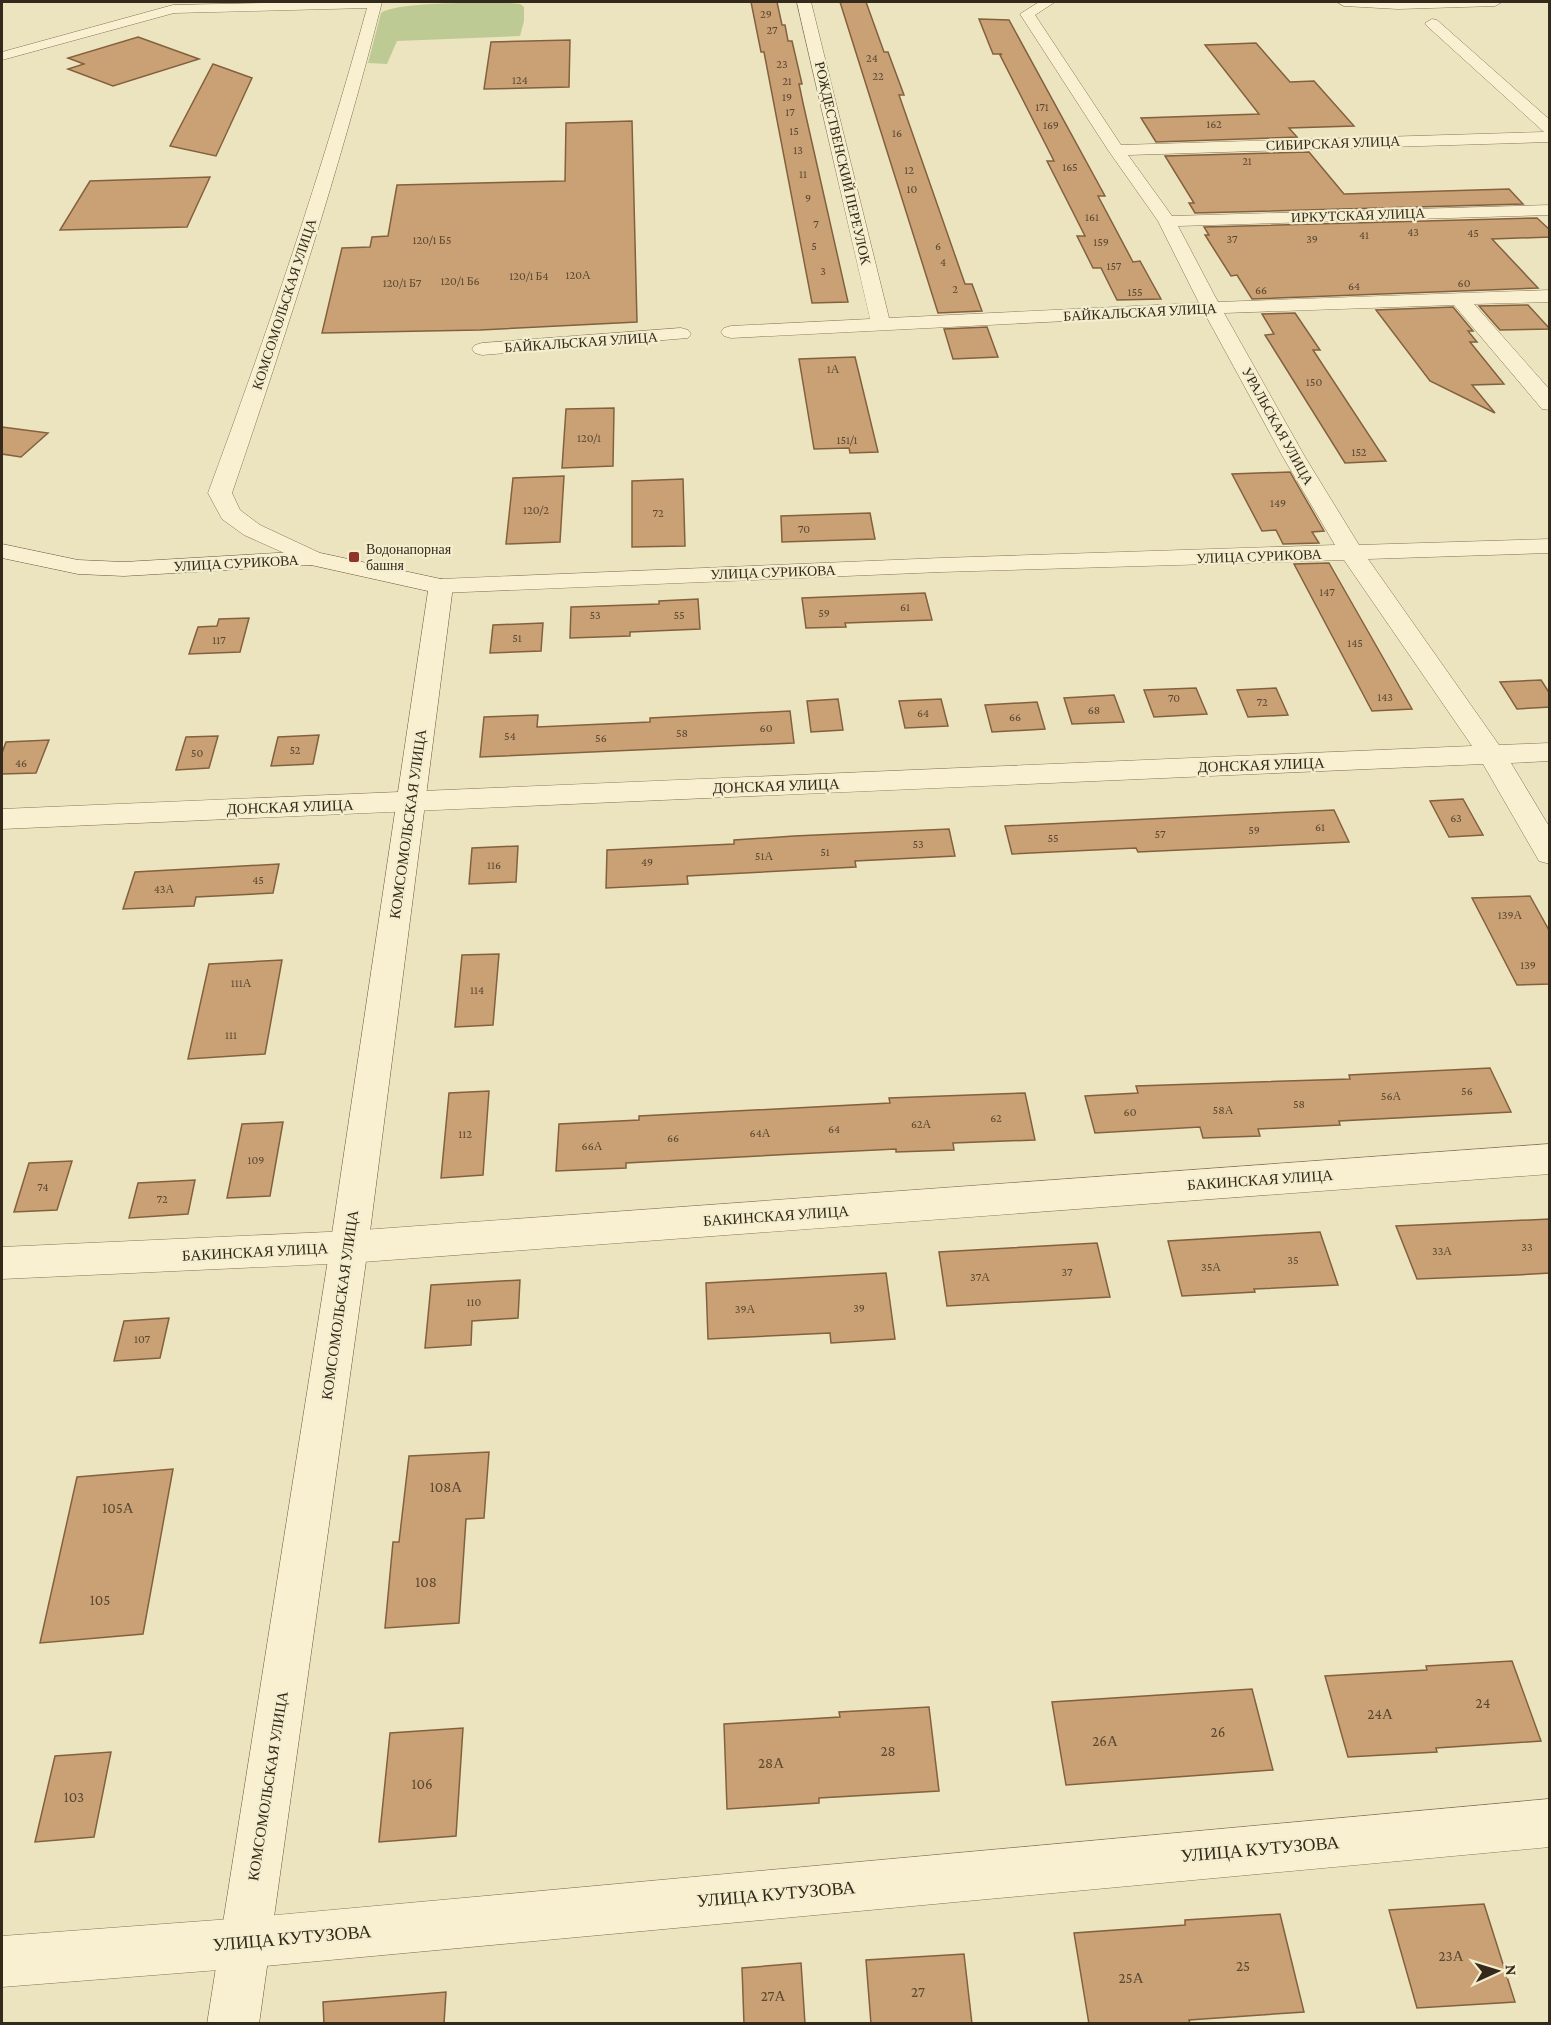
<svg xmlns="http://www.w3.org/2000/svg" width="1551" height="2025" font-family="'Crimson Pro',serif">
	<rect width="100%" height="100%" fill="#ece4bf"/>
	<path fill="#beca93" d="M500,2L520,4L524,7V21L520,36L397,41L387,64L368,63L381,13C395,2 478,3 500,2Z"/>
	<path fill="#caa175" stroke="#83613e" stroke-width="1.5" d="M751,2H777L782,25H785L788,41H792L802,84H799L803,103L848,302L812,303L764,52H761Z
		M840,2H866L884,52H888L904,95H899L965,284H972L982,311L938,313Z
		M979,19L1009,20L1105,196H1098L1133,262L1140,261L1161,299L1117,300L1101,268H1093L1077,236H1085L1047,161H1054L1000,55L1002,54H993Z
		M138,37L199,59L113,86L68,69L84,64L68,58Z
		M570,40L569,87L484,89L491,42Z
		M1256,43L1290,82L1314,81L1354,126L1289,128L1297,137L1156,142L1141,118L1259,114L1205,45Z
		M213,64L252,78L216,156L170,146Z
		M632,121L637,322L480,330L322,333L342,248L370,247L372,237L388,236L397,185L565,181L566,123Z
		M1309,152L1344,194L1509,189L1523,204L1195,213L1189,203H1194L1165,156Z
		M210,177L187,227L60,230L90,181Z
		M1537,218L1550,230V237L1492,239L1538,288L1252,299L1237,275L1231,276L1205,235H1209L1204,227Z
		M1528,305L1550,329L1500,330L1479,306Z
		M1453,307L1473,331H1468L1477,342H1470L1504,384L1472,385L1495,413L1430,381L1376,310Z
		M1295,313L1320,350H1313L1386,461L1345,463L1265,335L1274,334L1262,314Z
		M987,327L998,357L953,359L944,329Z
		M855,357L878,452L850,453L849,448L814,449L799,359Z
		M614,408L613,466L562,468L566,409Z
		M2,427L48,433L21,457L2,454Z
		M1290,472L1324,531L1312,532L1319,543L1283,544L1276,530L1262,531L1232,474Z
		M564,476L560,542L506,544L513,478Z
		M683,479L685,546L632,547V481Z
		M870,513L875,539L782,542L781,516Z
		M1329,563L1390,670L1412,709L1372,711L1294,564Z
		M925,593L932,620L845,623L846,627L806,628L802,598Z
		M698,599L700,629L630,632V636L570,638L571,607L659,604V601Z
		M249,618L240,652L189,654L198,627L217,626L219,619Z
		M543,623L541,651L490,653L493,625Z
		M1541,680L1550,694V707L1517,709L1500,682Z
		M1196,688L1207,714L1154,717L1144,690Z
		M1276,688L1288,715L1248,717L1237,690Z
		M1114,695L1124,722L1072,724L1064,698Z
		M838,699L843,730L811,732L807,701Z
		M941,699L948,726L905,728L899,701Z
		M1037,702L1045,729L992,732L985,705Z
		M790,711L794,743L480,757L484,717L538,715L537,727L650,722V718Z
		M319,735L313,764L271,766L278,737Z
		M218,736L209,768L176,770L186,737Z
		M49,740L36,773L2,774V753L6,742Z
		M1463,799L1483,835L1449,837L1430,801Z
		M1334,810L1349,842L1138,852L1136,848L1012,854L1005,826Z
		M949,829L955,856L855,861L856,867L687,876L688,884L606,888L607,850L734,844V840L794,836Z
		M518,846L516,882L469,884L472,848Z
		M279,864L273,893L196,897L194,906L123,909L135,872Z
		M1530,896L1550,932V984L1517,985L1472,898Z
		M499,954L493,1025L455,1027L462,955Z
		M282,960L265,1054L188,1059L209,964Z
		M1490,1068L1511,1112L1339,1121L1340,1125L1258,1129L1260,1136L1203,1138L1200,1127L1095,1133L1085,1096L1138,1093L1136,1086L1350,1079L1349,1075Z
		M489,1091L483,1175L441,1178L449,1093Z
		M1025,1093L1035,1140L953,1143L954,1150L896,1152V1149L795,1154L626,1163V1168L556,1171L559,1124L639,1120V1116L890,1103L889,1098Z
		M283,1122L270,1196L227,1198L242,1124Z
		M72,1161L57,1210L14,1212L29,1163Z
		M195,1180L188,1214L129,1218L138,1183Z
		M1550,1219V1273L1517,1275L1417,1279L1396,1226Z
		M1320,1232L1338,1285L1254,1289L1255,1292L1182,1296L1168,1241Z
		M1097,1243L1110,1297L947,1306L939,1252Z
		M886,1273L895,1339L831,1343L830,1333L708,1339L706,1283Z
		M520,1280L518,1318L472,1321L471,1345L425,1348L431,1285Z
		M169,1318L160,1358L114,1361L124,1321Z
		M489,1452L484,1518L466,1519L459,1623L385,1628L393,1542H399L409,1456Z
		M173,1469L143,1634L40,1643L77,1477Z
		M1512,1661L1541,1741L1436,1748L1437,1752L1348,1757L1325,1676L1427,1670L1426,1666Z
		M1252,1689L1273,1770L1066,1785L1052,1702Z
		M929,1707L939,1791L819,1798V1803L727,1809L724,1724L840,1717L839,1712Z
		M463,1728L456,1836L379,1842L390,1733Z
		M111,1752L94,1837L35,1842L55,1756Z
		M1484,1904L1515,2002L1417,2008L1389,1910Z
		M1280,1914L1304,2012L1189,2020L1190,2024H1089L1074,1933L1185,1925V1920Z
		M964,1954L972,2024H871L866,1960Z
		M801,1963L805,2024H744L742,1968Z
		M446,1992L444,2024H324L323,2002Z"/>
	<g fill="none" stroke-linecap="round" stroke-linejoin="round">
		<g stroke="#847458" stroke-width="1">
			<path id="street" d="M310,2H382C340,168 287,331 232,493L240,510L260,525L320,553L323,558L320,563L311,565L244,535L222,519L208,493C267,334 322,172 367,8L174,13L2,60V52L173,5Z
				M797,2H811L889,318L1199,303L1158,221L1108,150L1020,14L1039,2H1055L1035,15L1121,145L1544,132L1427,26L1425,23L1432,19L1437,20L1550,120V142L1128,155L1172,216L1550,205V215L1178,226L1218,302L1550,290V302L1474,304L1550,390V410L1542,409L1454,305L1224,313L1305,457L1359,545L1550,539V553L1368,559L1499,745L1550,743V761L1511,763L1550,828V864L1539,861L1483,764L2,829V809L1472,746L1344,560L941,572L441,593L432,591L429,586L432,581L441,579L941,558L1335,545L1283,457L1205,314L731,338L724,336L721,332L724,328L731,326L870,319Z
				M1337,2H1502L1495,6L1398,9L1344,6Z
				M681,328L688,330L691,334L688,338L482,355L475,353L472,349L475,345L482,343Z
				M1550,1144V1174L349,1263L2,1279V1247L349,1231Z
				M1550,1799V1847L244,1968L2,1987V1936L244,1918Z"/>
		</g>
		<g stroke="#66553b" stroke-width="1">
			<path id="secondary" d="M2,544L78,560L124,562L311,551L441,579L450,581L453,586L368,1247L259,2024H207L330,1247L428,591L311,565L124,576L78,574L2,558Z"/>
		</g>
		<use href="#street" fill="#f8f0d1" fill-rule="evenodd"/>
		<use href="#secondary" fill="#f8f0d1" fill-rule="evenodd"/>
	</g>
	<rect fill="#923329" stroke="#f4edce" stroke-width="2" x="348" y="551" width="12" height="12" rx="3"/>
	<g text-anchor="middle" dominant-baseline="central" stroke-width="4.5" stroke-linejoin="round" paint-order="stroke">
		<g font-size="12" fill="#5a4832">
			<text x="766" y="14">29</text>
			<text x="772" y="30">27</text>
			<text x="872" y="58">24</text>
			<text x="782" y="64">23</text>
			<text x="878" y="76">22</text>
			<text x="520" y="80">124</text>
			<text x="787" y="81">21</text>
			<text x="787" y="97">19</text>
			<text x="1042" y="107">171</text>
			<text x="790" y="112">17</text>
			<text x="1214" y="124">162</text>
			<text x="1051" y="125">169</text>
			<text x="794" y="131">15</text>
			<text x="897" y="133">16</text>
			<text x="798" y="150">13</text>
			<text x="1247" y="161">21</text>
			<text x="1070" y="167">165</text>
			<text x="909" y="170">12</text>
			<text x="803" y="174">11</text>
			<text x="912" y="189">10</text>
			<text x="808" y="198">9</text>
			<text x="1092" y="217">161</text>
			<text x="816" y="224">7</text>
			<text x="1413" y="232">43</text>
			<text x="1473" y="233">45</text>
			<text x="1364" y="235">41</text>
			<text x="1232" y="239">37</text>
			<text x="1312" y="239">39</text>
			<text x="432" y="240">120/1 Б5</text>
			<text x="1101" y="242">159</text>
			<text x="814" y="246">5</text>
			<text x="938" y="246">6</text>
			<text x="943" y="262">4</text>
			<text x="1114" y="266">157</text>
			<text x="823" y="271">3</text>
			<text x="578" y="275">120А</text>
			<text x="529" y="276">120/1 Б4</text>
			<text x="460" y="281">120/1 Б6</text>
			<text x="402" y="283">120/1 Б7</text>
			<text x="1464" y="283">60</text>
			<text x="1354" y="286">64</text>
			<text x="955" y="289">2</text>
			<text x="1261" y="290">66</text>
			<text x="1135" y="292">155</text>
			<text x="833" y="369">1А</text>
			<text x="1314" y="382">150</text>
			<text x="589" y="438">120/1</text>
			<text x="847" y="440">151/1</text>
			<text x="1359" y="452">152</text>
			<text x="1278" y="503">149</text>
			<text x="536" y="510">120/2</text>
			<text x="658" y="513">72</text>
			<text x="804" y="529">70</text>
			<text x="1327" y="592">147</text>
			<text x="905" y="607">61</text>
			<text x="824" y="613">59</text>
			<text x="595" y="615">53</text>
			<text x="679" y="615">55</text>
			<text x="517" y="638">51</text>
			<text x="219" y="640">117</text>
			<text x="1355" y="643">145</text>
			<text x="1385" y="697">143</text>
			<text x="1174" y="698">70</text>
			<text x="1262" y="702">72</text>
			<text x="1094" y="710">68</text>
			<text x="923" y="713">64</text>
			<text x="1015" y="717">66</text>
			<text x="766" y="728">60</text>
			<text x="682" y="733">58</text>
			<text x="510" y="736">54</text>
			<text x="601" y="738">56</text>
			<text x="295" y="750">52</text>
			<text x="197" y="753">50</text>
			<text x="21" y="763">46</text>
			<text x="1456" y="818">63</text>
			<text x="1320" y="827">61</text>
			<text x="1254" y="830">59</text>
			<text x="1160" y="834">57</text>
			<text x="1053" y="838">55</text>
			<text x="918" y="844">53</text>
			<text x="825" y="852">51</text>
			<text x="764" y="856">51А</text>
			<text x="647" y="862">49</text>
			<text x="494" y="865">116</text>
			<text x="258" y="880">45</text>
			<text x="164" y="889">43А</text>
			<text x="1510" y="915">139А</text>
			<text x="1528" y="965">139</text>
			<text x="241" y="983">111А</text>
			<text x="477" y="990">114</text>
			<text x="231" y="1035">111</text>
			<text x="1467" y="1091">56</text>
			<text x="1391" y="1096">56А</text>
			<text x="1299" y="1104">58</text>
			<text x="1223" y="1110">58А</text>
			<text x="1130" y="1112">60</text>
			<text x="996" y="1118">62</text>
			<text x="921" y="1124">62А</text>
			<text x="834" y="1129">64</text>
			<text x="760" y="1133">64А</text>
			<text x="465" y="1134">112</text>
			<text x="673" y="1138">66</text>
			<text x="592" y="1146">66А</text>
			<text x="256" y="1160">109</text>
			<text x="43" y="1187">74</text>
			<text x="162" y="1199">72</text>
			<text x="1527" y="1247">33</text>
			<text x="1442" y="1251">33А</text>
			<text x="1293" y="1260">35</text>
			<text x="1211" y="1267">35А</text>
			<text x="1067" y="1272">37</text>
			<text x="980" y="1277">37А</text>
			<text x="474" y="1302">110</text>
			<text x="859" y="1308">39</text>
			<text x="745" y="1309">39А</text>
			<text x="142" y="1339">107</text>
		</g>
		<g font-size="14" fill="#342a1c" stroke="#f4edce">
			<text transform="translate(1333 143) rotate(-2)">СИБИРСКАЯ УЛИЦА</text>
			<text transform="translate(843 163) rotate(77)">РОЖДЕСТВЕНСКИЙ ПЕРЕУЛОК</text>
			<text transform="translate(1358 215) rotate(-2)">ИРКУТСКАЯ УЛИЦА</text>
			<text transform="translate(284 304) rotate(-72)">КОМСОМОЛЬСКАЯ УЛИЦА</text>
			<text transform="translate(1140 312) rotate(-3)">БАЙКАЛЬСКАЯ УЛИЦА</text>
			<text transform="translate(581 342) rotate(-4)">БАЙКАЛЬСКАЯ УЛИЦА</text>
			<text transform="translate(1278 426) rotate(61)">УРАЛЬСКАЯ УЛИЦА</text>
			<text transform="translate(1259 556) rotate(-2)">УЛИЦА СУРИКОВА</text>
			<text transform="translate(236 563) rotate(-3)">УЛИЦА СУРИКОВА</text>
			<text transform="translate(773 572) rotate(-2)">УЛИЦА СУРИКОВА</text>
		</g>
		<g font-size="14" fill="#342a1c" stroke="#f4edce" text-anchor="start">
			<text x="366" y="549">Водонапорная<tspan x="366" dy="16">башня</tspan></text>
		</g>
		<g font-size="15" fill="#342a1c" stroke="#f4edce">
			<text transform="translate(1261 765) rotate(-2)">ДОНСКАЯ УЛИЦА</text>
			<text transform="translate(776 786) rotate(-2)">ДОНСКАЯ УЛИЦА</text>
			<text transform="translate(290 807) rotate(-2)">ДОНСКАЯ УЛИЦА</text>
			<text transform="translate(408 824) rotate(-82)">КОМСОМОЛЬСКАЯ УЛИЦА</text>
			<text transform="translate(1260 1180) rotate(-4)">БАКИНСКАЯ УЛИЦА</text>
			<text transform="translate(776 1216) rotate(-4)">БАКИНСКАЯ УЛИЦА</text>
			<text transform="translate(255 1252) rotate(-3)">БАКИНСКАЯ УЛИЦА</text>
			<text transform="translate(340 1305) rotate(-82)">КОМСОМОЛЬСКАЯ УЛИЦА</text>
			<text transform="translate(268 1786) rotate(-81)">КОМСОМОЛЬСКАЯ УЛИЦА</text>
		</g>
		<g font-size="15" fill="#5a4832">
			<text x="446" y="1487">108А</text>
			<text x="118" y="1508">105А</text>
			<text x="426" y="1582">108</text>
			<text x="100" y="1600">105</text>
			<text x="1483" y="1703">24</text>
			<text x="1380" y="1714">24А</text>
			<text x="1218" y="1732">26</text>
			<text x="1105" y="1741">26А</text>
			<text x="888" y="1751">28</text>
			<text x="771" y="1763">28А</text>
			<text x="422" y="1784">106</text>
			<text x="74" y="1797">103</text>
			<text x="1451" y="1956">23А</text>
			<text x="1243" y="1966">25</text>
			<text x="1131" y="1978">25А</text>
			<text x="918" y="1992">27</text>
			<text x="773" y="1996">27А</text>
		</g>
		<g font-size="18" fill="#342a1c" stroke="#f4edce">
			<text transform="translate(1260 1849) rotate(-5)">УЛИЦА КУТУЗОВА</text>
			<text transform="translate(776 1894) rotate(-5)">УЛИЦА КУТУЗОВА</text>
			<text transform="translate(292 1938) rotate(-5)">УЛИЦА КУТУЗОВА</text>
		</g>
	</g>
	<rect width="1551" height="2025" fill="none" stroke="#342a1c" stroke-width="6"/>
	<g transform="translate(1497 1971) rotate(86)" stroke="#f4edce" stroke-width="4.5" paint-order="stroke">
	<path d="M0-4.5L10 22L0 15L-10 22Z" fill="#342a1c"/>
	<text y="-9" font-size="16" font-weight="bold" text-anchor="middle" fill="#342a1c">N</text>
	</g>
</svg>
